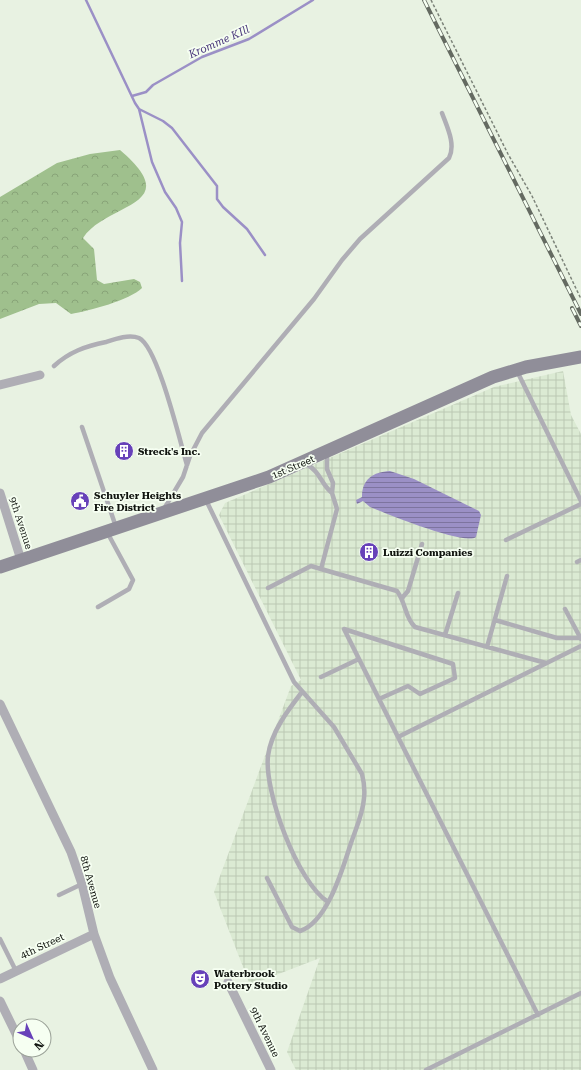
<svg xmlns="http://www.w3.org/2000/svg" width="581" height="1070" font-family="'Roboto Serif',serif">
	<defs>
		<pattern id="industrial-grid" width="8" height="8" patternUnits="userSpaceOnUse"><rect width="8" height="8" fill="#dbead3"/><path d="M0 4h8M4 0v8" fill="none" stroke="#bbc8b4"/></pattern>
		<pattern id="forest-crowns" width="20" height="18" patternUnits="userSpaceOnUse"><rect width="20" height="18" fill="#9fc08d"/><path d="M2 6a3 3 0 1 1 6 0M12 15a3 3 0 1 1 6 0" fill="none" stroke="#88a478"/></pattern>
		<pattern id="water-rules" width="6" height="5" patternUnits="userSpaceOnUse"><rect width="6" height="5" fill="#9b90c6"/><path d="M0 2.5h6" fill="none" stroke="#7d749f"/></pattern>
	</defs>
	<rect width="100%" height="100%" fill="#e8f2e2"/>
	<path fill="url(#industrial-grid)" d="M563,371L571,415L581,434V1070H296L287,1052L320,958L250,985L214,892L291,686L301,680L219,515L225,503L494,387Z"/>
	<path fill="url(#forest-crowns)" d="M120,150C187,207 107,202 83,238L94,249L97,280L104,284L134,279L140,282L142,288C130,300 89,311 71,314L56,303L39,304L0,319V197L57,163L90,154Z"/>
	<path fill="url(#water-rules)" d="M390,471L414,479L479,511L481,515L476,537C465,546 385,513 370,507L363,501L357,504L356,500L362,497C362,479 373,472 390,471Z"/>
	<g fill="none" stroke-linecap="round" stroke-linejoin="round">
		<path stroke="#9b90c6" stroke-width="2.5" d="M86,0L135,103L139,109L152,162L165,192L176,208L182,222L180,243L182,281
			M132,96L146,92L153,85L202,57L249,39L313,0
			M139,109L163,121L172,128L217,186V199L223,207L247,229L265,255"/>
		<path stroke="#7c8379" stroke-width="1.5" stroke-dasharray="3 2" stroke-linecap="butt" d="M431,0L508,154L532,196L581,299"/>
		<path stroke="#afaeb5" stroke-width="4.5" d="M54,366C69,352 86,346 106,342C115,339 129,334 139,338C158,347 180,442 187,465
			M517,371L581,501
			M82,427L116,527
			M306,464C321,472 320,483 332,493
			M206,500L294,682L334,727L362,774C364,782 365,790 364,798C363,814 356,828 351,843C343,867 328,922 300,931L292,927L267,878
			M164,509L183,477L190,456L202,433L314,299L342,260L360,239L449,158C456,144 447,127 442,113
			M506,540L581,504
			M577,562L581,560
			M321,569L397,591C406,603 405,618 415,627L546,663
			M268,588L311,566L321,569L337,509L332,493L333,483L327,469V454
			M402,598L408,591L422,544
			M98,607L129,589L133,580L107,532
			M565,609L581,639
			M495,620L557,638H581
			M344,629L453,664L455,678L420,694L408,686L379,699
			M344,629L398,737
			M445,635L458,593
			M487,647L507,576
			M321,677L359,659
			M302,692C288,710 271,732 268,756C264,791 297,882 328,902
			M59,895L82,884
			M0,939L16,971
			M538,1015L398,737L581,646
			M426,1070L581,993"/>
		<path stroke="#afaeb5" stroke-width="9" d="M0,385L40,375
			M0,493L21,560
			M0,704L71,852L82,884L94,934L110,978L153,1070
			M0,979L94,934
			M228,982L271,1070
			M0,1001L20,1042
			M24,1050L33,1070"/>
		<path stroke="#908e99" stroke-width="13" d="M0,567L269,477L493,377L526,367L581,357"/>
		<g stroke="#646a61" stroke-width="4">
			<path id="rail" d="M424,0L581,314
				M572,308L581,326"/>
		</g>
		<use href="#rail" stroke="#f6fff2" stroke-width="2.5" stroke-dasharray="8" stroke-linecap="butt"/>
	</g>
	<defs>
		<g id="building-disc" transform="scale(1)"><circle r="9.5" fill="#6741b9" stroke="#f6fff2"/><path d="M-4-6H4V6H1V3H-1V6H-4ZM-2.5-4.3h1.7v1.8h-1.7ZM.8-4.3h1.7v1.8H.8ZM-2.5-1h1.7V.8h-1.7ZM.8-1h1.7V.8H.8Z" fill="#fff"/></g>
		<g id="civic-disc" transform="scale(1)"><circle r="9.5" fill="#6741b9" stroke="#f6fff2"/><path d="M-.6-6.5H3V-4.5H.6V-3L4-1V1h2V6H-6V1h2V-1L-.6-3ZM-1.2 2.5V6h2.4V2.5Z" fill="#fff"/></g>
		<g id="theatre-disc" transform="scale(1)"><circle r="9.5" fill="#6741b9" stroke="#f6fff2"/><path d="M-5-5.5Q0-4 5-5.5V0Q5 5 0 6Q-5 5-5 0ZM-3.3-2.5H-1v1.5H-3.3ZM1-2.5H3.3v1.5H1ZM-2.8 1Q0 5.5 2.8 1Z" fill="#fff"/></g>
	</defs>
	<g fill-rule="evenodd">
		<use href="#building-disc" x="124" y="451"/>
		<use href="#civic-disc" x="80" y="501"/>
		<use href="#building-disc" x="369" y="552"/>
		<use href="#theatre-disc" x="200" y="979"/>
	</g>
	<g text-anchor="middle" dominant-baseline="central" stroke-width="3.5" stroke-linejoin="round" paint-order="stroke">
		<g font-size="10" font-weight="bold" fill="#10140f" stroke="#f6fff2" text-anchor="start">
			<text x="138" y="451">Streck's Inc.</text>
			<text x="94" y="495">Schuyler Heights<tspan x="94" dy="12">Fire District</tspan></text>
			<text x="383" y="552">Luizzi Companies</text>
			<text x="214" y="973">Waterbrook<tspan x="214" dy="12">Pottery Studio</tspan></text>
		</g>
		<g font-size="10" fill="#10140f" stroke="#f6fff2">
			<text transform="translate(293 467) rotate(-23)">1st Street</text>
			<text transform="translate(21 523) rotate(72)">9th Avenue</text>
			<text transform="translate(91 882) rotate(74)">8th Avenue</text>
			<text transform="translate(42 946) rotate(-25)">4th Street</text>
			<text transform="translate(265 1032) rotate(64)">9th Avenue</text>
		</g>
		<g font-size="11" font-style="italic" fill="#4a387b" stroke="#f6fff2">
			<text transform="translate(219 42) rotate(-24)">Kromme KIll</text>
		</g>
	</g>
	<g transform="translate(32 1038) rotate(135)"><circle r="19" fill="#f6fff2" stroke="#9aa197"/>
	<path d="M0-3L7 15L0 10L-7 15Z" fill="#6741b9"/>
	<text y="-6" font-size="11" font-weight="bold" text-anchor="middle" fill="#10140f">N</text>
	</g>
</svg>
